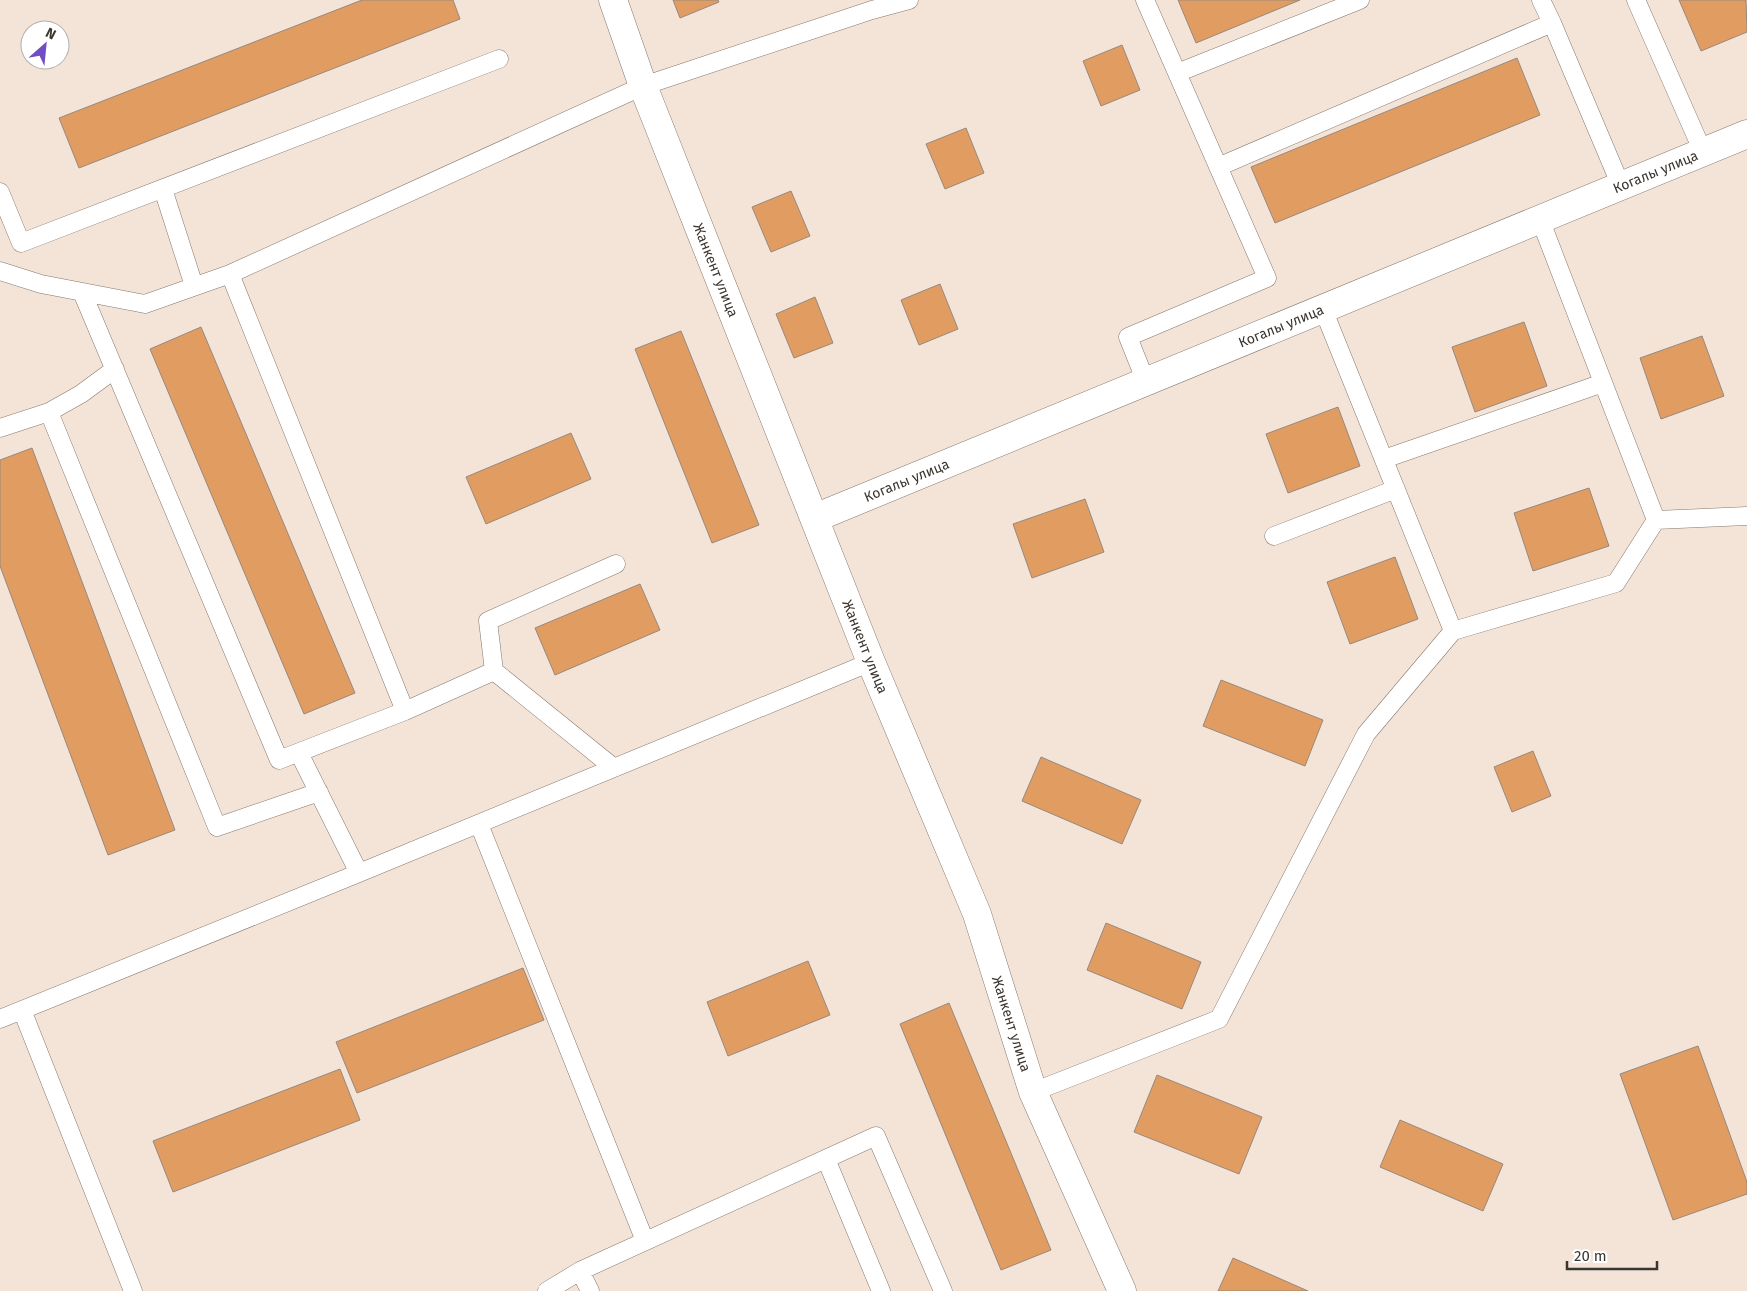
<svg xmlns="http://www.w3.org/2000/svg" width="1747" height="1291" font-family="'Fira Sans',sans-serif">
	<rect width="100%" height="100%" fill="#f4e4d8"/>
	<path fill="#e19c62" stroke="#97887d" d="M362,0H453L460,19L79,168L59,118Z
		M673,0H718L719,2L680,18Z
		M1178,0H1300L1196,43Z
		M1679,0H1746L1747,32L1701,51Z
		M1122,45L1140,90L1101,106L1083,61Z
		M1517,58L1540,115L1275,223L1251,167Z
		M966,128L984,173L945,189L926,144Z
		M791,191L810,236L771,252L752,207Z
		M940,284L958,329L919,345L901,300Z
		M815,297L833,343L794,358L776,314Z
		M1524,322L1547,386L1475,412L1452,347Z
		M201,327L355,693L304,714L150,349Z
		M681,331L759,525L712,543L635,349Z
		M1702,336L1724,396L1661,419L1640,358Z
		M1338,407L1360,466L1288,493L1266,434Z
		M571,433L591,479L486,524L466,477Z
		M32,448L175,830L108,855L0,566V460Z
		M1589,488L1609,546L1533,571L1514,513Z
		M1085,499L1104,552L1032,578L1013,524Z
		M1395,557L1418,619L1350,644L1327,582Z
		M640,584L660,630L555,675L535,628Z
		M1221,680L1323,720L1305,766L1203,726Z
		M1533,751L1551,796L1512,812L1494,767Z
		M1041,757L1141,800L1122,844L1022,801Z
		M1106,923L1201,962L1182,1009L1087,970Z
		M808,961L830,1015L728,1056L707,1002Z
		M523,968L544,1020L357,1093L336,1042Z
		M949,1003L1051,1250L1001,1270L900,1024Z
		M1698,1046L1747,1182V1194L1673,1220L1620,1074Z
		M340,1069L360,1120L173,1192L153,1141Z
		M1157,1075L1262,1117L1239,1174L1134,1132Z
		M1400,1120L1503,1164L1483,1211L1380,1167Z
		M1233,1258L1308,1291H1218Z"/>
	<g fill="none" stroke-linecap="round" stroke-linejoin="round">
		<g stroke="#86786d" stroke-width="19">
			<path id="lane" d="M1145,0L1267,278L1128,337L1146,382
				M1541,0L1552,23
				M1636,0L1703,152
				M1177,73L1360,0
				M1218,167L1552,23L1621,186
				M163,189L194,286
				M0,192L21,243L499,59
				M1540,219L1656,520
				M0,271L41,284L145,304L230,274L643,86L872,10L909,0
				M230,274L405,711
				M82,292L279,760L405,711L494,671L488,621L616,564
				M1323,309L1453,631
				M49,412L217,827L319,792
				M0,428L49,412L81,394L115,369
				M1384,459L1603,383
				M1274,536L1396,489
				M494,671L614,768
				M299,753L359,873
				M479,824L645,1241
				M22,1010L133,1291
				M0,1019L359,873L871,662
				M1033,1092L1219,1019L1366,734L1453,631L1616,583L1656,520L1747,516
				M826,1159L881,1291
				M580,1271L590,1291
				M547,1291L580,1271L876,1136L943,1291"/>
		</g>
		<g stroke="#86786d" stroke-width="29">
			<g id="street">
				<path id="s1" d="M613,0L643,86L871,662L977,914L1033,1092L1122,1291"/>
				<path id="s2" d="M815,518L1747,134"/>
			</g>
		</g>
		<use href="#lane" stroke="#fff" stroke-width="18"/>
		<use href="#street" stroke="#fff" stroke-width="28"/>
	</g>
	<g text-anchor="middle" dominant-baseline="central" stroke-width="5" stroke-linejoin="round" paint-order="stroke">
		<g font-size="14" fill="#3b3530" stroke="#fff">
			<text stroke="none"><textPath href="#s2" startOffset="909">Когалы улица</textPath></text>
			<text stroke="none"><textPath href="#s1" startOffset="289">Жанкент улица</textPath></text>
			<text stroke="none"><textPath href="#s2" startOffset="504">Когалы улица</textPath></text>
			<text stroke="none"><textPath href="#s2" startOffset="99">Когалы улица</textPath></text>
			<text stroke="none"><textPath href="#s1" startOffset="694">Жанкент улица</textPath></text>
			<text stroke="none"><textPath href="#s1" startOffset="1099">Жанкент улица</textPath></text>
		</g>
	</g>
	<g transform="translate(45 45) rotate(27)"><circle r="24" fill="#ffffff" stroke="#b1aeac"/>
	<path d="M0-4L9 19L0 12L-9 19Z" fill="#704cc5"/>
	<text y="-8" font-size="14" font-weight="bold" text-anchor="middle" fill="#3b3530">N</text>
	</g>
	<path d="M1567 1261v8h90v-8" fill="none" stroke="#3b3530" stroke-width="2.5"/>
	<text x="1574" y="1261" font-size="15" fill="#3b3530" stroke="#ffffff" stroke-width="4" paint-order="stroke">20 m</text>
</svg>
